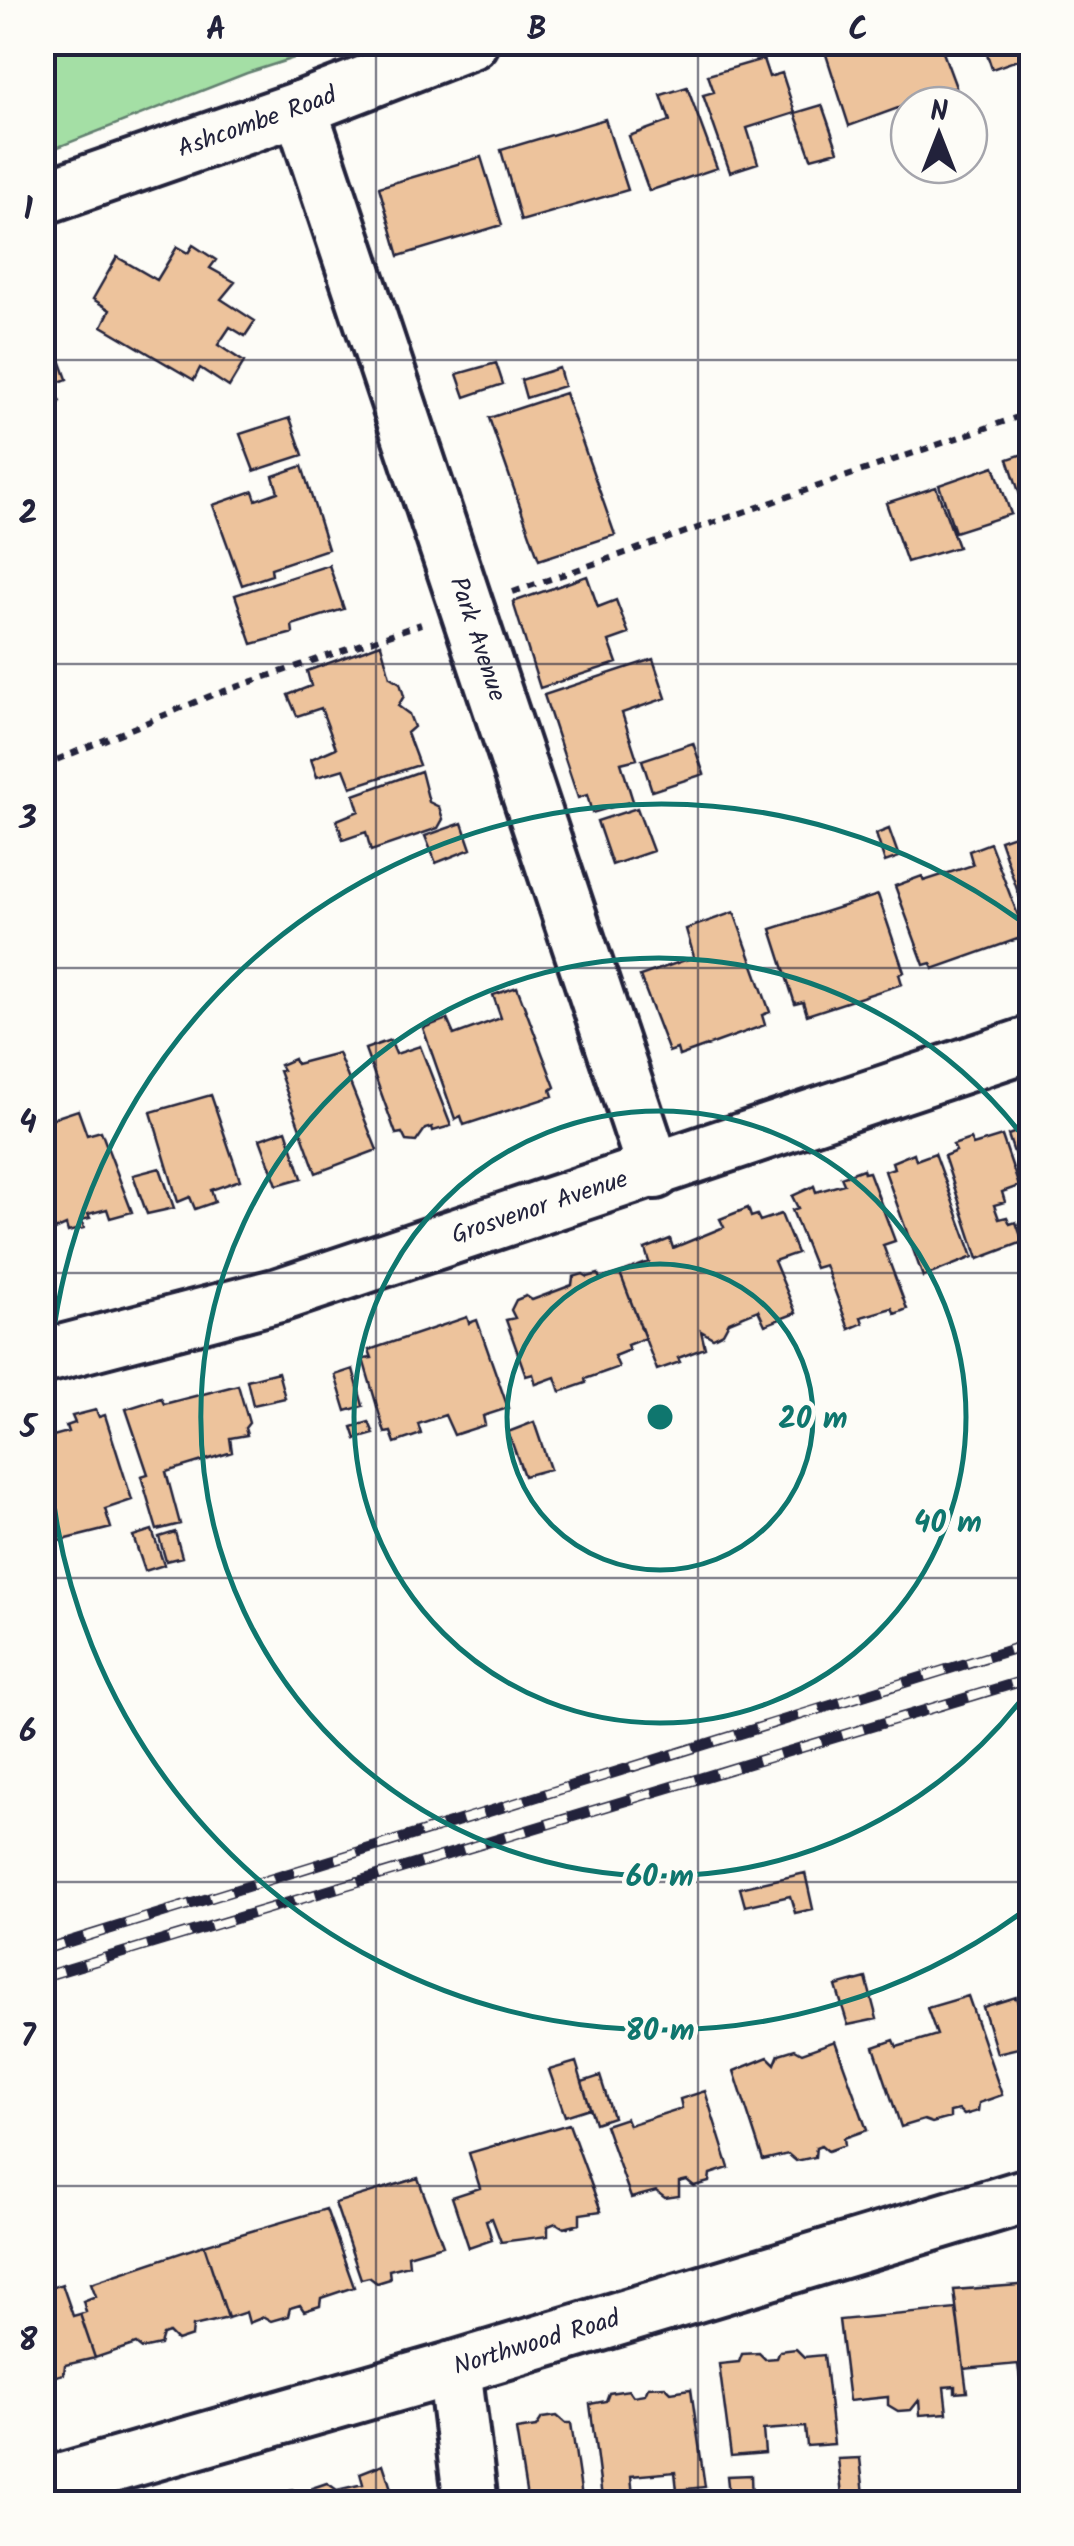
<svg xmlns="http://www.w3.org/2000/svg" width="1074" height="2546" font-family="Kalam,sans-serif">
	<rect width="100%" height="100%" fill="#fdfcf7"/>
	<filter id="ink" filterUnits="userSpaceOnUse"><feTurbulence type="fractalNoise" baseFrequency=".01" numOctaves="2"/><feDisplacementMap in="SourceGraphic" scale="20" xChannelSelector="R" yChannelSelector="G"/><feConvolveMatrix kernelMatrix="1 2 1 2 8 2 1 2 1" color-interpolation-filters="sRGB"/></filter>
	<g filter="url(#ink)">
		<path fill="#a4dfa5" stroke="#638070" stroke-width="2.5" d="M43,42H341V43L247,73L43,153Z"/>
		<path fill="#edc39c" stroke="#22223b" stroke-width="2.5" d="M822,42H944L940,44L956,87L849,126Z
			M983,42H1031L1032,55L992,69Z
			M763,59L769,77L782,73L795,113L747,128L758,163L730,172L703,95L714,92L708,75Z
			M687,87L717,168L649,191L629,136L670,121L661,95Z
			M822,105L838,151L811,158L795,113Z
			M605,119L628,190L521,221L501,150Z
			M481,157L502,225L399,256L379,187Z
			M193,245L216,260L210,268L235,282L221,299L255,321L245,336L230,327L218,345L244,362L229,387L200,368L194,380L102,326L110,310L93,299L117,257L157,280L177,247L188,253Z
			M42,310L67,379L52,385L60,402L56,412L42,416Z
			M496,363L503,384L465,397L457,374Z
			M559,368L564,386L526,398L521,380Z
			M565,393L615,535L539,560L489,418Z
			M290,418L303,455L254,471L240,434Z
			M1032,451V498L1022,501L1008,459Z
			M302,466L328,549L271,568L272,575L242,585L213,505L253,491L256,500L278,492L273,476Z
			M994,466L1011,514L955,532L939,485Z
			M936,487L958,547L907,562L886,503Z
			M329,565L344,609L292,625L293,633L252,644L235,595Z
			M587,576L598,607L616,600L629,634L609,641L617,663L540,688L513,602Z
			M381,644L390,677L400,683L404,696L398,706L409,714L414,727L407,733L419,765L351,787L344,769L317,777L311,759L336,748L321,708L297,716L288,695L311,686L307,671Z
			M653,659L666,698L622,713L637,759L621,763L633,801L592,813L587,795L578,798L544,695Z
			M693,743L704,774L652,791L642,760Z
			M421,771L429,802L439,807L443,819L438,828L371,851L366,832L343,840L337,820L359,811L354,795Z
			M637,808L653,851L612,865L597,821Z
			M462,823L471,849L436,863L425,836Z
			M889,829L899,857L885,862L876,834Z
			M1032,829V933L1000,840Z
			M990,843L1026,936L933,969L931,963L924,965L895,886L922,876L924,881L973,865L969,851Z
			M878,895L904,972L899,974L902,984L807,1015L803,1002L795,1004L771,929Z
			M734,912L770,1012L762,1015L765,1025L679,1056L677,1049L669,1052L640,976L694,957L686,929Z
			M517,987L555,1087L551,1090L553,1096L464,1125L461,1116L455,1119L423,1028L447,1019L454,1035L501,1018L493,995Z
			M390,1040L396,1054L420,1046L451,1126L433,1131L432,1127L425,1129L416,1142L406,1141L402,1133L396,1134L365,1049Z
			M338,1053L377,1150L316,1173L279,1071L283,1070L280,1065L294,1059L296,1064Z
			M211,1095L240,1180L211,1190L215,1202L195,1209L190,1197L178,1202L151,1112Z
			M78,1110L87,1135L101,1131L132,1212L110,1218L107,1209L88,1214L90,1218L81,1220L84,1228L68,1232L66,1225L55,1230L42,1193V1122Z
			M1032,1126V1206L1008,1135Z
			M286,1130L302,1178L277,1185L260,1139Z
			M1002,1136L1019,1186L1002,1192L1005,1202L994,1205L999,1219L1007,1217L1010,1224L1016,1222L1023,1242L978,1259L944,1156L956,1151L953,1145L970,1139L973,1145Z
			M914,1153L916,1160L935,1153L973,1257L923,1277L885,1171L894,1168L892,1162Z
			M160,1168L174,1208L147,1214L133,1175Z
			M863,1169L864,1173L869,1172L895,1241L883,1245L907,1309L895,1314L892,1308L861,1317L863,1323L849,1329L825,1265L815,1268L792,1210L798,1208L792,1196L814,1186L816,1192L844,1184L841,1177Z
			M748,1208L751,1217L757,1215L760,1221L781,1214L797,1253L774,1261L796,1313L765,1325L758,1310L729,1322L723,1333L713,1338L701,1331L705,1348L678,1358L680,1362L657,1370L620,1273L649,1262L645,1249L670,1239L673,1248L724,1227L720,1219Z
			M620,1273L645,1338L627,1345L629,1350L614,1356L619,1367L585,1379L586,1383L560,1392L555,1377L536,1384L533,1374L526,1376L506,1320L515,1318L511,1310L516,1300L526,1296L532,1300L572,1285L573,1277L583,1274L588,1277L598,1274L600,1279Z
			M467,1317L469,1323L477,1320L508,1408L483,1416L485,1425L454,1435L445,1415L418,1424L421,1434L395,1443L391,1432L385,1433L363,1359L372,1358L369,1350Z
			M353,1369L363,1406L346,1411L335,1375Z
			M278,1372L285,1398L253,1405L247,1380Z
			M238,1385L249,1423L245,1428L247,1435L230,1438L232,1452L166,1472L180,1524L157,1530L141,1476L148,1474L126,1409L161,1398L164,1404Z
			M96,1410L99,1417L105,1415L132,1500L105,1509L111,1528L55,1542L49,1519L42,1521V1439L68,1432L66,1426L75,1423L72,1416Z
			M369,1422L374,1434L356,1439L352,1427Z
			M534,1422L550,1469L524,1476L508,1432Z
			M152,1530L164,1565L145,1571L133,1536Z
			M175,1532L182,1557L166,1561L159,1537Z
			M805,1873L813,1909L795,1913L790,1896L745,1906L740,1888Z
			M866,1978L877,2019L848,2025L836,1986Z
			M968,1996L1002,2095L979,2103L978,2111L964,2115L959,2110L950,2112V2118L932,2123L924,2120L901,2127L874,2047L894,2040L897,2047L937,2035L927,2008Z
			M1016,1997L1031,2045L997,2053L983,2007Z
			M835,2041L867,2130L844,2138L845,2145L828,2151L821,2145L816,2147L815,2157L796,2161L788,2154L763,2160L734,2071L768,2057L775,2064L779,2054L795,2049L802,2053Z
			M576,2062L590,2108L565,2116L549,2070Z
			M600,2076L613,2117L595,2123L582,2082Z
			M705,2091L729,2168L710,2174L709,2182L694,2186L687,2180L679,2182V2196L665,2198L656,2191L631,2198L605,2125L626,2118L629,2125L682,2108L680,2099Z
			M569,2124L601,2211L580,2214V2224L564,2228L556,2223L548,2226V2236L501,2242L492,2218L486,2220L492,2240L469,2248L452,2197L480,2188L469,2153Z
			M418,2178L443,2245L408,2255L409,2265L389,2270L390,2279L377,2283L369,2277L361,2279L335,2203Z
			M326,2209L354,2287L321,2298L320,2306L304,2311L300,2305L290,2308L288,2316L271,2321L264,2317L249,2323L246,2312L228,2318L204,2245Z
			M204,2245L228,2318L193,2326L192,2336L177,2341L169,2333L163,2335L160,2345L142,2349L136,2344L95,2358L80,2314L86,2312L83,2301L96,2296L91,2283Z
			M42,2272L48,2289L62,2284L73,2316L80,2314L95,2358L65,2365L64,2374L48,2378L42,2373Z
			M1032,2284V2392L1022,2393L1018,2364L964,2369L954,2290Z
			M956,2309L967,2392L955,2393V2386L944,2387L947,2413L920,2415L919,2400L911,2410L898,2411L888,2405V2397L849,2401L839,2320Z
			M796,2349L804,2357L824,2355L834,2444L807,2446L805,2427L763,2430L765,2453L731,2456L719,2364L739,2362L742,2354L759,2353L765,2359L777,2358L780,2351Z
			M665,2386L671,2392L691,2389L705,2487L677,2490L675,2472L631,2476L633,2496L602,2498L590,2404L606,2401L609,2393L629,2390L633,2396L645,2394L648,2387Z
			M557,2416L565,2423H571L583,2504H528L516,2430L536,2427L542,2418Z
			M860,2458L865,2504H843L838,2459Z
			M383,2464L396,2504H305L303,2500L311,2497L312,2488L327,2483L337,2490L363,2484L360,2473Z
			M751,2475L752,2504H730L727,2476Z
			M293,2490L298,2504H237L238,2500L253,2495L262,2499Z
			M700,2496H724L725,2504H701Z"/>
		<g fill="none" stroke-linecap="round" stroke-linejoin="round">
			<g stroke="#22223b" stroke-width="60">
				<g id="street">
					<path id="s1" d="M300,108L655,1172"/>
					<path id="s2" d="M42,198L300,108L471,42"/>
					<path id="s3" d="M42,1357L279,1295L1032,1043"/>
					<path d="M454,2368L471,2504"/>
					<path id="s4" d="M42,2486L454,2368L1032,2194"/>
				</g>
			</g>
			<path stroke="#22223b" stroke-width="6" stroke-dasharray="8 8" stroke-linecap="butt" d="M513,592L1032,412
				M42,766L210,696L421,624"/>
			<use href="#street" stroke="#fdfcf7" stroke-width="52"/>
			<g stroke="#22223b" stroke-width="11">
				<path id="rail" d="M42,1950L1032,1643
					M42,1977L1032,1678"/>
			</g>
			<use href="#rail" stroke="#fdfcf7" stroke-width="8" stroke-dasharray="22" stroke-linecap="butt"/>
		</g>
	</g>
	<path fill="none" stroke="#22223b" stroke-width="2.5" stroke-opacity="0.55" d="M376,42V2504M698,42V2504M42,360H1032M42,664H1032M42,968H1032M42,1273H1032M42,1578H1032M42,1882H1032M42,2186H1032"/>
	<g fill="none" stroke="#0f766e" stroke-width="5">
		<circle cx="660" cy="1417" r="153"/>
		<circle cx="660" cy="1417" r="306"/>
		<path d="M1031 1687A459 459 0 1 1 1031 1147"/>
		<path d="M1029 1907A613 613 0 1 1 1029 927"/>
	</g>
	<g text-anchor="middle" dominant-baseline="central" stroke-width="9" stroke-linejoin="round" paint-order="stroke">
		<g font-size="25" fill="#22223b" stroke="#fdfcf7">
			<text stroke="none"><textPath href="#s2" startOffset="228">Ashcombe Road</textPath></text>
			<text stroke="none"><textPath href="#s1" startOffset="560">Park Avenue</textPath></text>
			<text stroke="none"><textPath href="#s3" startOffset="520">Grosvenor Avenue</textPath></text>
			<text stroke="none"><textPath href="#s4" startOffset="515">Northwood Road</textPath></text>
		</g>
	</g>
	<circle cx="660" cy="1417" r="15" fill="#0f766e" stroke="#fdfcf7" stroke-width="5"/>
	<g font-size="30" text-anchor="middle" font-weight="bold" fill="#0f766e" stroke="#fdfcf7" stroke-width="9" stroke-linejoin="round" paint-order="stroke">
		<text x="813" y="1428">20 m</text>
		<text x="948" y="1532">40 m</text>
		<text x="660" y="1886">60 m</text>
		<text x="660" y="2040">80 m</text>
	</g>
	<rect width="1074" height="2546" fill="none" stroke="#fdfcf7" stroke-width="110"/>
	<g transform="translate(939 135)"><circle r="48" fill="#fdfcf7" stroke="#a5a5ac" stroke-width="2.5"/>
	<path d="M0-8L18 38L0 25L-18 38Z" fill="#22223b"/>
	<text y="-15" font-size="28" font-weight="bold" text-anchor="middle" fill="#22223b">N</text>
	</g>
	<rect x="55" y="55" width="964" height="2436" fill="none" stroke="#22223b" stroke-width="4"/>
	<g font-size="32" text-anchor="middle" font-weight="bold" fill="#22223b">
		<text x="216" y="39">A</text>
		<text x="537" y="39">B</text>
		<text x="858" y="39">C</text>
		<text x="28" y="219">1</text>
		<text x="28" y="523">2</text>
		<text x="28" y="828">3</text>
		<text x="28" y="1132">4</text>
		<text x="28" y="1437">5</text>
		<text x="28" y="1741">6</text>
		<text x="28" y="2046">7</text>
		<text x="28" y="2350">8</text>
	</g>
</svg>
